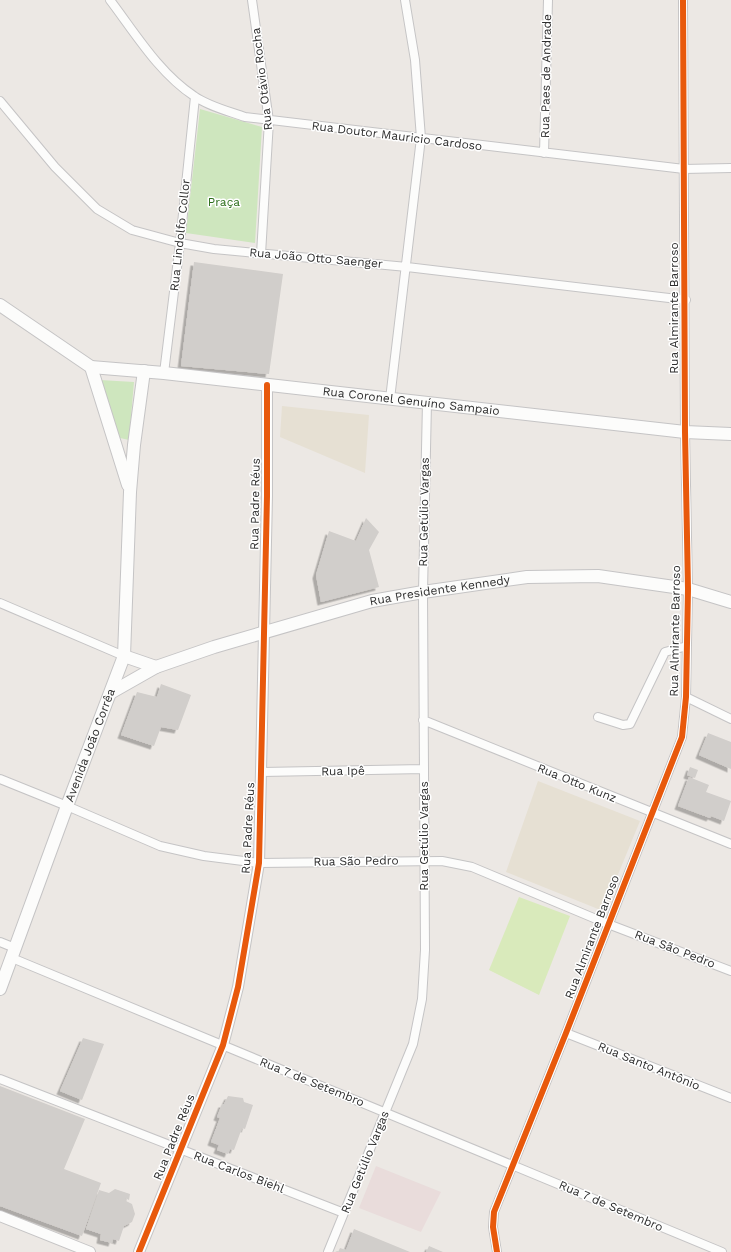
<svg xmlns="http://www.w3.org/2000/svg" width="731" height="1252" font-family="'Work Sans',sans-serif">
	<defs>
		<filter id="shadow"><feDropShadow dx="-3.5" dy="3.5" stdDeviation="0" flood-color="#0004"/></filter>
	</defs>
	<rect width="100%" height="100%" fill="#ece8e4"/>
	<path fill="#e6e0d3" d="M282,406L369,415L365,473L280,437Z
		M538,781L640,821L603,911L506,872Z"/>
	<path fill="#e9dcdb" d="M376,1166L441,1192L421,1232L359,1208Z"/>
	<path fill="#cee6be" d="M200,109L262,127L255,243L186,233Z
		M100,380L134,382L129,440L120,438Z"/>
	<path fill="#d9eabb" d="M519,897L570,916L539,995L489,970Z"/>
	<path fill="#d1cecb" filter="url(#shadow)" d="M194,262L283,274L269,374L181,366Z
		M366,518L379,532L369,550L379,587L321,602L316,575L329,531L356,541Z
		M161,684L191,695L178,730L161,727L154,746L121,735L137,692L157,697Z
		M708,733L731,742V769L699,755Z
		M690,767L698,770L695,778L687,775Z
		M689,777L709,785L706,792L731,801L724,821L711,816L710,818L678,806Z
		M83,1038L104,1044L82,1100L60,1091Z
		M0,1086L85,1119L64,1169L101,1183L82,1236L0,1206Z
		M228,1096L243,1098L244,1102L253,1105L245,1129L242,1128L234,1150L230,1149L228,1154L217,1150L219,1145L211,1142L220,1118L217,1117L222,1104H224Z
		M115,1189L130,1194L129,1200L125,1198L126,1201L132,1204L135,1214L132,1222L124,1226L119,1241L113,1239L112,1243L100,1240L101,1234L86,1229L99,1190L109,1193Z
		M354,1229L410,1252H338L340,1248L346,1250Z
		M429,1246L443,1252H426Z"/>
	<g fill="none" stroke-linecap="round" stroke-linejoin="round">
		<g stroke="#c5c4c5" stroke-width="10">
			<path id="minor" d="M110,0C135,33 159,73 194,96C208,106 228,111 245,117L684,169L731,168
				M252,0L269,121L261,254
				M0,101L55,167L97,209L132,230L180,243L214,249L407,267L686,300
				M544,153L548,0
				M164,373L180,243L195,97
				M390,399L421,138L415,60L405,0
				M0,603L124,656
				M686,697L731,719
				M598,717L623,725L630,724L665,652L687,646
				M423,720L731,844
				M262,772L424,769
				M0,779L67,806L160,846L204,856L259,863L442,861L472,867L608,924L731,971
				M0,942L15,948
				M12,958L722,1252
				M566,1033L731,1098
				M0,1079L344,1213
				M328,1252L413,1044L422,999L425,950L423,592L427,402
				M497,1252L493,1227L494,1212L566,1033L682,737L686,697L688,589L685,432L683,0"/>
		</g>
		<g stroke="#c5c4c5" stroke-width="12">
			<path id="tertiary" d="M0,1216L90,1252
				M139,1252L223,1045L238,987L259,863L267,496V385"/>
		</g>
		<g stroke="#c5c4c5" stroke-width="14">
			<g id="secondary">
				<path d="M0,305L91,367L128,485"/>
				<path id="s1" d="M91,367L164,373L685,432L731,434"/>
				<path d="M124,656L156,667"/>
				<path id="s2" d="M112,692L156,667L214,647L372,601L423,592L527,577L598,576L688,589L731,602"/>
				<path id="s3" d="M0,989L67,806L124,656L130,492L134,445L144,371"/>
			</g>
		</g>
		<use href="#minor" stroke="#fcfcfb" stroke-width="8"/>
		<use href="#tertiary" stroke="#fcfcfb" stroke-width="10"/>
		<use href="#secondary" stroke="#fcfcfb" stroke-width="12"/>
		<g stroke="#fff" stroke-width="8">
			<path id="cycleway" d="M139,1252L223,1045L238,987L259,863L267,496V385
				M497,1252L493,1227L494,1212L566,1033L682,737L686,697L688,589L685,432L683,0"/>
		</g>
		<use href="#cycleway" stroke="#e8590c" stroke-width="6"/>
	</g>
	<g text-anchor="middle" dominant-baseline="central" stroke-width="3" stroke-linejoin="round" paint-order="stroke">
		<g font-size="12" fill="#2e2e2e" stroke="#fff">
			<text transform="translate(546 76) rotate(-89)">Rua Paes de Andrade</text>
			<text transform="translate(262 79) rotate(-97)">Rua Otávio Rocha</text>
			<text transform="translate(397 136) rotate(7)">Rua Doutor Mauricio Cardoso</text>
			<text transform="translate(180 235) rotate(-84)">Rua Lindolfo Collor</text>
			<text transform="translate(316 258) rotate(5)">Rua João Otto Saenger</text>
			<text transform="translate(674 308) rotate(-90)">Rua Almirante Barroso</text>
			<text stroke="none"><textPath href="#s1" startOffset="322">Rua Coronel Genuíno Sampaio</textPath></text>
			<text transform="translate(255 504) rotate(-89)">Rua Padre Réus</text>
			<text transform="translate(424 512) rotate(-89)">Rua Getúlio Vargas</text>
			<text stroke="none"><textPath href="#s2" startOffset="345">Rua Presidente Kennedy</textPath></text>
			<text transform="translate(675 631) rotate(-89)">Rua Almirante Barroso</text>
			<text stroke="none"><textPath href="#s3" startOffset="260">Avenida João Corrêa</textPath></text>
			<text transform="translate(343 771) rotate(-1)">Rua Ipê</text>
			<text transform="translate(577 783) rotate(22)">Rua Otto Kunz</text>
			<text transform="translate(248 828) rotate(-87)">Rua Padre Réus</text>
			<text transform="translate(424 836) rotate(-90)">Rua Getúlio Vargas</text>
			<text transform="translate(356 861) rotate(-1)">Rua São Pedro</text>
			<text transform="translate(592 937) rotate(-69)">Rua Almirante Barroso</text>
			<text transform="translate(675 949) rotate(21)">Rua São Pedro</text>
			<text transform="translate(649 1066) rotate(22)">Rua Santo Antônio</text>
			<text transform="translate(312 1082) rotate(22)">Rua 7 de Setembro</text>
			<text transform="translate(174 1137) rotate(-68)">Rua Padre Réus</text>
			<text transform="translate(365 1162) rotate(-68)">Rua Getúlio Vargas</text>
			<text transform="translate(239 1172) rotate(21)">Rua Carlos Biehl</text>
			<text transform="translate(611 1206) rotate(23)">Rua 7 de Setembro</text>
		</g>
		<g font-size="12" fill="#2c6e1b" stroke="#fff">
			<text x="224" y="202">Praça</text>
		</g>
	</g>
</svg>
